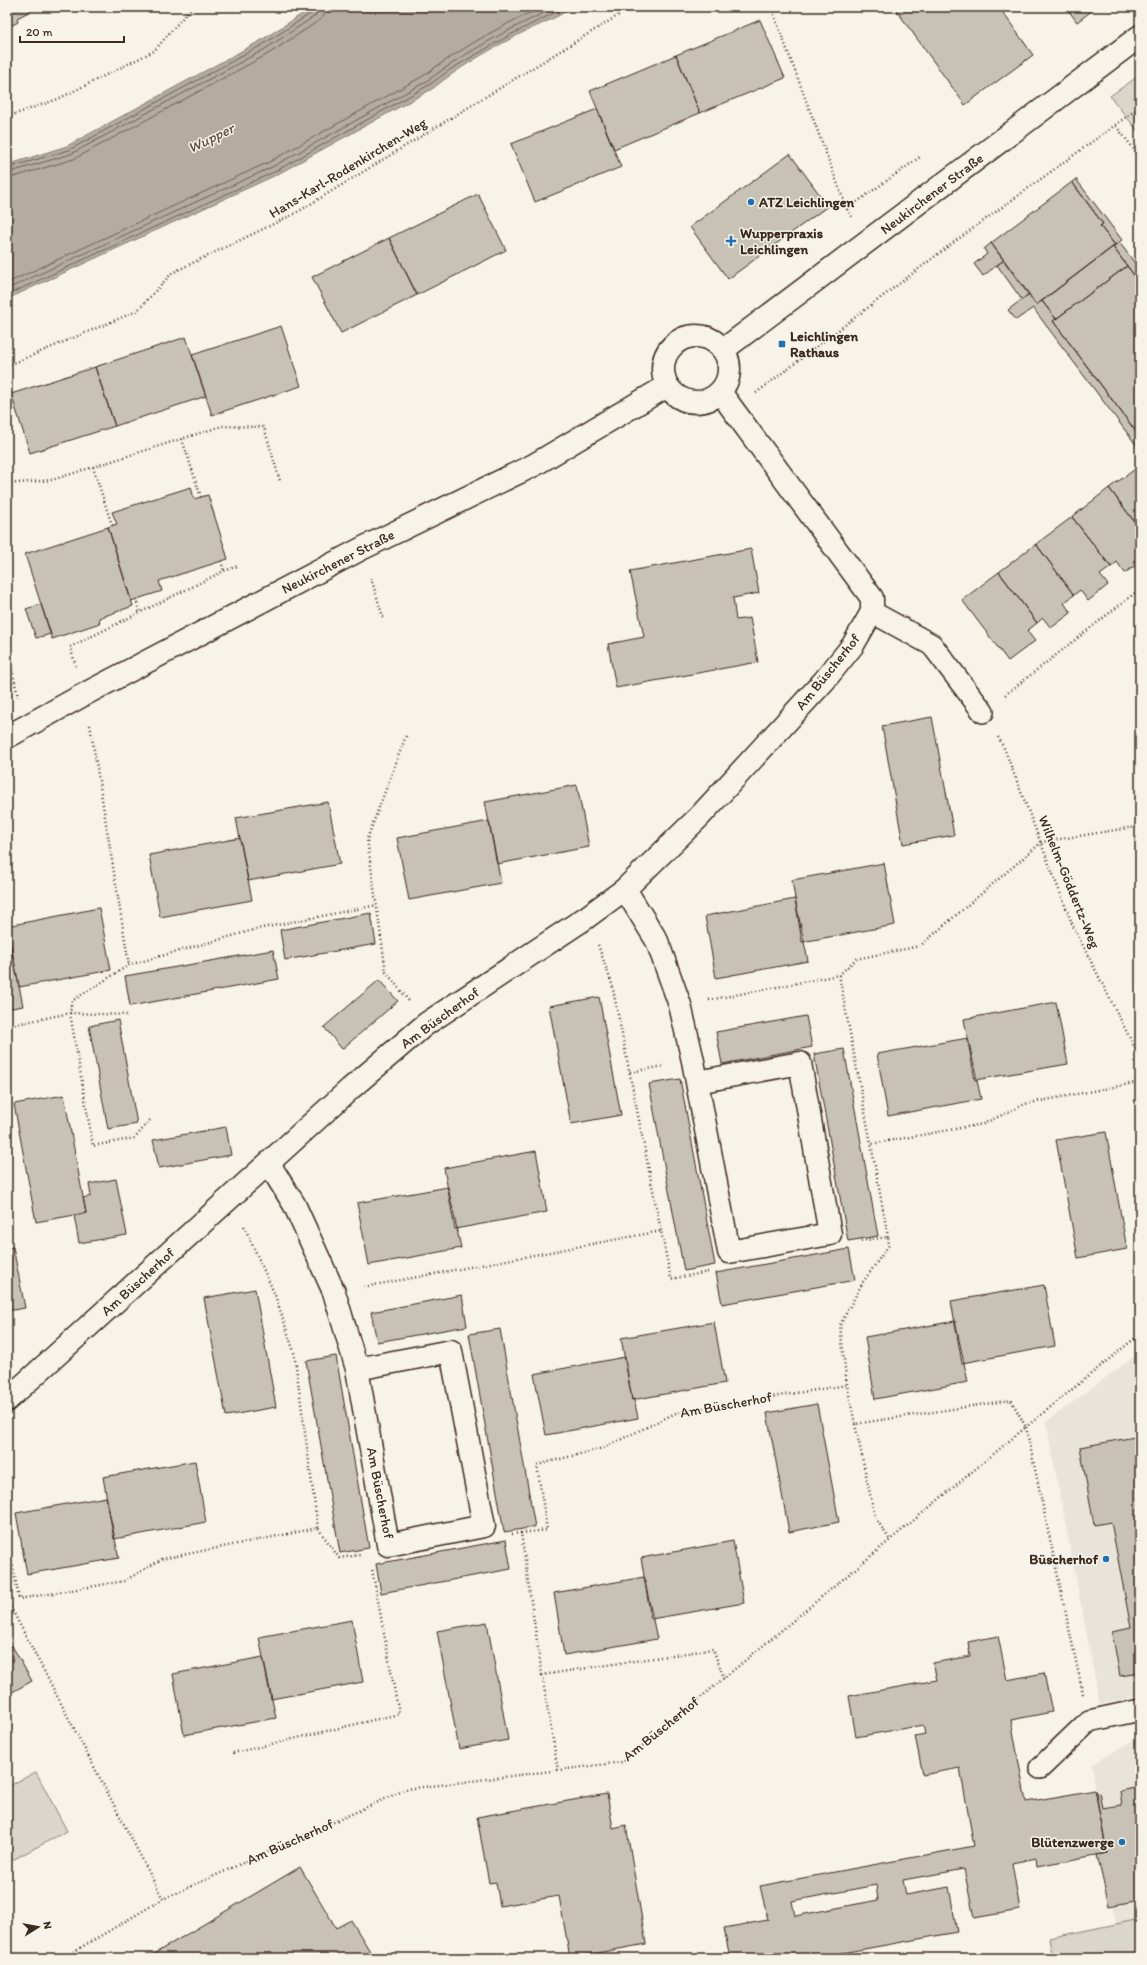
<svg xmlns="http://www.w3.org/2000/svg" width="1147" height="1965" font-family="Itim,sans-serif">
	<rect width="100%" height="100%" fill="#f7f3e8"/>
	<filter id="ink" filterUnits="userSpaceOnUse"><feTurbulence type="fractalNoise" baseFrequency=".025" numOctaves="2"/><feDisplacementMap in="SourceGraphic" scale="8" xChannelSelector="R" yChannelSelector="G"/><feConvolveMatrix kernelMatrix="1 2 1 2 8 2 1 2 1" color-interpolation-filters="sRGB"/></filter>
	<g filter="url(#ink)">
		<path fill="#e9e4d9" d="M1140,1352V1696L1100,1705L1046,1422Z
			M1140,1736V1919L1116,1924L1092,1765Z"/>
		<path fill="#dbd6cb" stroke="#8b8074" d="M1140,75V134L1110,96Z
			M36,1772L67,1831L7,1863V1787Z
			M1140,1919V1958H1053L1049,1938Z"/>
		<path fill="#b4aca0" stroke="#84786c" d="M313,7H573C554,20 532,27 512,38C484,53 457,69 432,89L276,175L7,299V165L67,146L260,41Z"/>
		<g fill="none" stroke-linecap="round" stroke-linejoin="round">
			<path stroke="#6b5e52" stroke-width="1" d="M7,168L69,150L262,45L313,12L315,7
				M7,173L71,154L265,49L315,16L320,7
				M7,179L74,159L268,54L320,20L325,14L326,7
				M7,283L269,162L423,76C460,49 500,26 542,7
				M7,289L272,167L427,81C467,51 511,28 556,7
				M7,295L274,172L429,85L451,69L510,35L566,7"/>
		</g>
		<path fill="#c8c1b6" stroke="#3b2a1e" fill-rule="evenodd" d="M7,7H38L17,18L18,22L7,28Z
			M894,7H999L1033,55L965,105Z
			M1066,7H1097L1077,22Z
			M760,20L785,78L700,113L676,55Z
			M676,55L700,113L614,149L590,91Z
			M597,109L621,167L535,202L511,144Z
			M790,154L828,206L728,279L690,227Z
			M1076,179L1122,240L1115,245L1100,226L1103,224L1072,182Z
			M1072,182L1103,224L1100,226L1115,245L1036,305L991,243Z
			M478,194L506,250L417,295L389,238Z
			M389,238L417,295L341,333L312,277Z
			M1119,242L1140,270V283L1113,247Z
			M991,243L1004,260L983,276L974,264L987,254L984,249Z
			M1113,247L1127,266L1056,319L1042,301Z
			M1004,260L1029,294L1022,300L997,265Z
			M1127,266L1140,283V437L1053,321Z
			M1029,294L1036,305L1042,301L1056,319L1053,321L1140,437V450L1033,308L1016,320L1008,310Z
			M281,326L301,386L212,415L192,355Z
			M186,337L206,396L115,426L95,367Z
			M95,367L115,426L30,453L11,394Z
			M1138,467L1140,470V529L1109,488Z
			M191,487L194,499L208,495L228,559L159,581L162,591L131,601L108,527L117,524L112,512Z
			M1109,488L1140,529V545L1137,547L1140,551V562L1125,573L1117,562L1111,567L1072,517Z
			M1072,517L1111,567L1100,575L1108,585L1088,601L1080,590L1074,595L1036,544Z
			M108,527L133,606L99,618L100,623L52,639L25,554Z
			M1036,544L1074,595L1064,603L1071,613L1051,628L1043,618L1037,623L999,572Z
			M751,549L759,593L733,598L736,620L750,618L758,662L616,688L608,644L644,637L630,571Z
			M999,572L1037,623L1027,631L1035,641L1008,661L962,600Z
			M41,604L51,634L36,638L26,609Z
			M932,717L954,835L903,844L882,726Z
			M577,785L589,847L497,864L485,802Z
			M328,802L340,864L248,881L236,818Z
			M489,821L501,883L409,900L397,838Z
			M240,838L252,900L160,917L149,855Z
			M884,863L895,925L802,942L792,880Z
			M795,899L808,961L716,978L705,916Z
			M99,908L111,970L19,987L7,926Z
			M371,913L376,944L285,960L280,930Z
			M11,945L23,1006L7,1009V946Z
			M273,950L279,979L130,1006L125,976Z
			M379,980L398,1001L342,1049L324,1027Z
			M599,997L621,1115L571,1124L549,1006Z
			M1056,1002L1068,1064L975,1080L964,1019Z
			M806,1016L812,1047L722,1064L716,1032Z
			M118,1020L137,1124L108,1129L89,1026Z
			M968,1038L981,1099L888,1116L877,1054Z
			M844,1049L878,1236L848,1241L814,1054Z
			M680,1079L715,1265L684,1271L649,1084Z
			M64,1095L86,1213L36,1222L14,1104Z
			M226,1127L231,1155L159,1168L153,1140Z
			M1106,1132L1127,1249L1078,1258L1056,1140Z
			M536,1151L547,1212L455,1229L444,1168Z
			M116,1179L127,1235L79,1243L74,1215L86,1213L83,1198L91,1196L89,1184Z
			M448,1187L461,1248L369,1265L357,1203Z
			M13,1247L25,1308L7,1311V1248Z
			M849,1249L855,1280L722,1304L716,1273Z
			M1044,1285L1055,1346L962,1363L951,1301Z
			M255,1289L276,1407L226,1416L204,1298Z
			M462,1295L467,1326L377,1342L371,1312Z
			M955,1321L968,1382L875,1399L865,1337Z
			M714,1322L725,1383L632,1400L621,1338Z
			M500,1329L535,1527L504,1532L469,1334Z
			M336,1356L369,1548L340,1553L306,1361Z
			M625,1357L632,1400L634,1399L638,1418L546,1435L534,1374Z
			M817,1404L839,1522L789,1532L767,1413Z
			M1140,1436V1673L1120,1676L1112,1632L1131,1628L1111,1522L1094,1525L1080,1447Z
			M195,1461L206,1522L114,1539L103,1477Z
			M106,1497L119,1558L27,1574L16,1513Z
			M506,1540L511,1569L381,1593L376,1564Z
			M733,1541L744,1603L651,1619L641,1558Z
			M644,1577L657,1639L564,1655L554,1593Z
			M352,1620L363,1682L271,1699L259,1637Z
			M487,1622L508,1740L459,1749L437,1631Z
			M998,1636L1007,1680L1044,1673L1052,1712L1011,1720L1026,1802L1095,1790L1107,1853L1037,1866L1036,1858L1012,1863L1020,1910L974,1918L964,1869L903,1880L906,1895L949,1887L957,1932L815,1958H730L724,1928L768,1920L760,1886L974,1846L960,1768L923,1775L915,1736L925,1734L923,1725L856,1737L849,1696L937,1680L933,1663L970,1656L968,1642ZM876,1885L878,1900L795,1916L792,1901Z
			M7,1637L32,1681L7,1695Z
			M263,1657L276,1718L184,1735L173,1674Z
			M7,1715L13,1725L7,1728Z
			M1140,1787V1900L1109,1906L1097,1855L1107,1853L1096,1794L1099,1793L1102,1808L1122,1805L1120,1791Z
			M607,1794L613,1828L626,1825L646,1944L570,1958L559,1896L500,1906L496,1882L489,1883L477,1817Z
			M300,1867L336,1928L351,1920L374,1958H147Z"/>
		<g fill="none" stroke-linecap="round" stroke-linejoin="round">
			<g stroke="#3b2a1e" stroke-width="24">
				<path id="lane" d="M872,612L932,645L983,712
					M1040,1768L1089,1721L1140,1710"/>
			</g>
			<g stroke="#3b2a1e" stroke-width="25">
				<path id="street" d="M625,889L657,941L680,1005L693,1061L729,1252L830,1234L800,1063L697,1082
					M269,1164L294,1204L334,1292L357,1369L388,1545L484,1526L451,1351L357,1369
					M7,1400L350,1089L426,1024L587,917L625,889L700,816L824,681L853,645L872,612V598L720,392"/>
			</g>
			<g stroke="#3b2a1e" stroke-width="25">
				<path id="secondary" d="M663 369a33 33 0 1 1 66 0a33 33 0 1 1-66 0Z
					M723,350L1140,36
					M7,737L85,694L363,548L534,465L667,386"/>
			</g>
			<path stroke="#3b2a1e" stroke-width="2.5" stroke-dasharray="1 3" stroke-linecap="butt" d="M771,7L847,209L852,217
				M7,117L58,99L154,51L192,7
				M1116,126L1140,157
				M847,209L920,157
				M7,366L137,311L172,273L296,213L632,7
				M756,393L946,248L1140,107
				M182,439L201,497
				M93,467L112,525
				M7,484L52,480L222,426L264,427L280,481
				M221,561L224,571
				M371,578L384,620
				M136,599L140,613
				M7,646L18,697
				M76,666L70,647L224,571L238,566
				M1005,695L1140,589
				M90,725L129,965
				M406,736L367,839L386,972L409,1001
				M998,737L1004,748L1073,926L1140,1058
				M598,945L612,984L661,1231
				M839,975L871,1144
				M709,1000L839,975L856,959L920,946L1042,842L1140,826
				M7,1026L70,1013L129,1015
				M630,1072L665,1066
				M150,1120L135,1138L93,1146L70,1013L72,1001L129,965L257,929L377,905
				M244,1226L275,1295L294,1352L318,1528
				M888,1237L871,1144L983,1124L1025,1104L1140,1082
				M364,1287L661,1231L671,1279L708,1272
				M855,1424L875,1517L890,1540
				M521,1533L547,1530L537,1465L603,1448L678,1412L847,1385
				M7,1534L19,1599L124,1581L162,1559L318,1528L339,1558L360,1555
				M512,1534L521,1533L542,1675L713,1649L724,1678
				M7,1600L163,1899L407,1789L623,1762L1026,1427L1011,1400L855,1424L847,1385L840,1325L863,1282L889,1245L888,1237L859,1241
				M542,1675L558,1770
				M1083,1694L1026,1427L1140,1334
				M233,1753L399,1714L372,1569
				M63,1958L163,1899"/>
			<use href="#lane" stroke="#f7f3e8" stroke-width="21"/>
			<use href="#street" stroke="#f7f3e8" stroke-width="22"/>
			<use href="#secondary" stroke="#f7f3e8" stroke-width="22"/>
		</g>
	</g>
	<g fill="#1f6fb2" stroke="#f7f3e8" stroke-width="1.5">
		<circle cx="751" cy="202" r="4"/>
		<path d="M729 235h4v4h4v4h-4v4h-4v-4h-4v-4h4z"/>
		<rect x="778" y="340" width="8" height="8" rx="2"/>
		<circle cx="1106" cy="1559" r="4"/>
		<circle cx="1122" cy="1842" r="4"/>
	</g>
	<g text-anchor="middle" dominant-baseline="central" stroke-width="3" stroke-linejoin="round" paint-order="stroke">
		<g font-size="14" fill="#3b2a1e" stroke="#f7f3e8">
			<text transform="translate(348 168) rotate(-31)">Hans-Karl-Rodenkirchen-Weg</text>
			<text transform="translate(932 194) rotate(-37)">Neukirchener Straße</text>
			<text transform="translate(338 562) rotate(-27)">Neukirchener Straße</text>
			<text transform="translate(828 672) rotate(-51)">Am Büscherhof</text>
			<text transform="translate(1069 882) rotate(68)">Wilhelm-Göddertz-Weg</text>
			<text transform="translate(440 1018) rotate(-36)">Am Büscherhof</text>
			<text transform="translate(138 1282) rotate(-42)">Am Büscherhof</text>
			<text transform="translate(726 1405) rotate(-10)">Am Büscherhof</text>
			<text transform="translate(380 1493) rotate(79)">Am Büscherhof</text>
			<text transform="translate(661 1729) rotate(-39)">Am Büscherhof</text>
			<text transform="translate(290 1842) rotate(-24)">Am Büscherhof</text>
		</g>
		<g font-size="14" font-weight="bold" fill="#3b2a1e" stroke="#f7f3e8" text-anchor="start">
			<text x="759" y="202">ATZ Leichlingen</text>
			<text x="740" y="233">Wupperpraxis<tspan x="740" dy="16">Leichlingen</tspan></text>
			<text x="790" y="336">Leichlingen<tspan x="790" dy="16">Rathaus</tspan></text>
			<text x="1098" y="1559" text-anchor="end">Büscherhof</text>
			<text x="1114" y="1842" text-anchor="end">Blütenzwerge</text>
		</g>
		<g font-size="15" font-style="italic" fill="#5f5145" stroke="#f7f3e8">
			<text transform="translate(211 138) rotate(-26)">Wupper</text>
		</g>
	</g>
	<rect width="1147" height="1965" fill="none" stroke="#f7f3e8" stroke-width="24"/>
	<rect x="12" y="12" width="1123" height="1941" fill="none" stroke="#3b2a1e" stroke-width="1.5" filter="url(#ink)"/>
	<g transform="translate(38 1927) rotate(79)" stroke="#f7f3e8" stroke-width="3" paint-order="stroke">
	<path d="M0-3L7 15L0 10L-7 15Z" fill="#3b2a1e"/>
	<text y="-6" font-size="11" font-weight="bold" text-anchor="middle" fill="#3b2a1e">N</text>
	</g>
	<path d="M20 36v6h104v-6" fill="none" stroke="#3b2a1e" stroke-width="2"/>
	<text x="26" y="36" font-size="12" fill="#3b2a1e" stroke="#f7f3e8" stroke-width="3" paint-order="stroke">20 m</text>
</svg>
